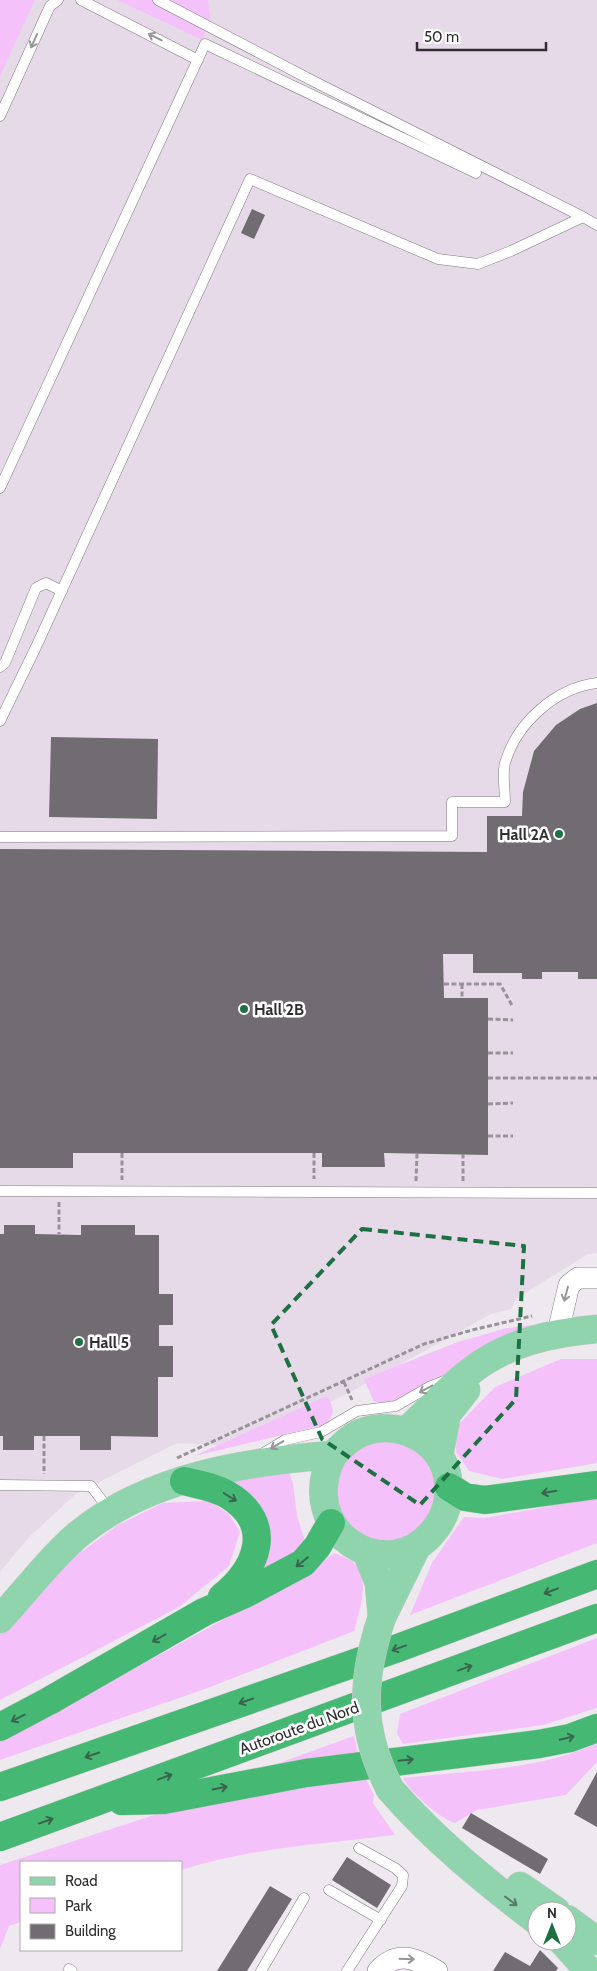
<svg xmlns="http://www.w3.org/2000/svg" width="597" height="1971" font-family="Cabin,sans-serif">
	<rect width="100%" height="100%" fill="#eee8ef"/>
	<path fill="#e6dae8" d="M0,0H597V1253L588,1254L517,1298L511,1309L491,1314L345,1395L233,1446L177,1443L91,1486L76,1494L30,1536L0,1572Z"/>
	<path fill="#f5c1fb" d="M0,0H35L0,76Z
		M117,0H208L210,17L203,40Z
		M547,1323L401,1402H374L364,1379L458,1342L507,1328Z
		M561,1359H597V1463L502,1479L469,1471L456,1452L457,1426L495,1387Z
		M327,1396C335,1409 335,1414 325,1425L194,1456Z
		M336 1491a51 51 0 1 1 102 0a51 51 0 1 1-102 0Z
		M289,1472L293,1483L297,1516L305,1541L297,1553L248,1584L258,1566L228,1480Z
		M597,1498V1543L410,1615L432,1563L464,1517L484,1518Z
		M209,1501L229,1514L240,1532L229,1566L179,1607L0,1700V1634L73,1558L118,1525L163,1503Z
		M334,1553C339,1555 347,1558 352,1561C372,1577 359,1611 354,1631L205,1689L0,1760V1739L35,1723L310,1572Z
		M597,1638V1708L543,1725L403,1744L397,1734L400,1714Z
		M354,1736L358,1754L246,1775Z
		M597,1743V1762L566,1795L477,1810L455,1823C439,1818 411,1793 403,1778C464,1771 542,1770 597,1743Z
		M362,1771L374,1795L373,1803L395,1835C324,1844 250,1848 181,1870V1862H21V1922L9,1926L0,1949V1865L185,1805Z"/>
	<path fill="#716b72" d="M252,209L265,215L254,239L241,233Z
		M597,703V979H578V972H542V979H522V973H473V954H443L444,998H488V1155L384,1153L385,1167H322V1153H73V1168H0V849L487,852V816H522L523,792L534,751L556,725L580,709Z
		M51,737L158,739L157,819L49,817Z
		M4,1225H35V1234L81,1235V1225H135V1235H159V1294H173V1325H159V1346H173V1377H158V1437L111,1436V1450H80V1436H34V1450H3V1436H0V1234H4Z
		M597,1772V1827L574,1814Z
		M471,1813L548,1859L540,1874L462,1828Z
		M347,1857L391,1885L377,1908L332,1880Z
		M270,1886L292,1899L247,1971H217Z
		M540,1950L558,1968L556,1971H493L505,1952L530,1966Z"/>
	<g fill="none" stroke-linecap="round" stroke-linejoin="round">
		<g stroke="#817b81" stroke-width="11">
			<path id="lane" d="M81,0L198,60
				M158,0L315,82L583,217
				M0,116L50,6L58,0
				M0,488L205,44L476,173
				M0,667L5,663L36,588L46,583L62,591
				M0,721L36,647L250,179L438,259L478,264L511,251L583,217L597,225
				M0,837L452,836V802H505C505,790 502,774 505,763C517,722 556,688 597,683
				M0,1191L597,1193
				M262,1454L285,1440L321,1432L357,1411L396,1406L429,1387L447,1380
				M0,1485L91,1486L110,1511
				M329,1890L381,1920
				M69,1969L72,1971
				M261,1971L304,1898
				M347,1971L402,1886L403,1875L395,1868L359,1848"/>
		</g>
		<g stroke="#817b81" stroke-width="22">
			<path id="street" d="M558,1332L569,1285L578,1278H597
				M378,1971C398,1949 416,1959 437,1971"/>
		</g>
		<g stroke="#c9c9c9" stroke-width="29">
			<path id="primary" d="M406,1431C428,1412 448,1388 471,1371C508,1342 552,1333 597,1329
				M439,1456L447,1414L466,1390
				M366,1551L379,1583L382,1617
				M382,1617L417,1546
				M0,1619C24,1593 53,1555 80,1533C149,1477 247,1461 333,1455C343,1445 352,1435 366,1431C399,1421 439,1439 447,1474C451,1493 448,1512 436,1528C389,1591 293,1532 333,1455
				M390,1789C433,1839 485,1881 537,1921
				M520,1886L556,1911
				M567,1919L597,1941
				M562,1941L589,1971"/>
		</g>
		<g stroke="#c9c9c9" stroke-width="29">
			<path id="highway" d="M184,1481C199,1485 215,1487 228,1495C276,1524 257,1569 222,1597
				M449,1487L465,1497L485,1500L597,1485
				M0,1727L49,1701L204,1612L245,1594L303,1563L317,1547L331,1523
				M0,1787L398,1648L597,1574
				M122,1801L164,1800L306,1773L539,1744L570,1738L597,1728
				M0,1837L597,1618"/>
		</g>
		<path stroke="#969297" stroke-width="3" stroke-dasharray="5 2.5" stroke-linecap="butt" d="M444,984H500L513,1007
			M462,984V998
			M488,1019L513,1020
			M488,1053H513
			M488,1078H597
			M488,1104L513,1103
			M488,1136H513
			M122,1153V1180
			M314,1153V1179
			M416,1181L417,1154
			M463,1181V1154
			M59,1202V1234
			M344,1382L352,1400
			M44,1436V1474
			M177,1458L424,1344L472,1330L532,1316"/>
		<use href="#lane" stroke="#fff" stroke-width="10"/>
		<use href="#street" stroke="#fff" stroke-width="21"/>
		<use href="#primary" stroke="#8fd4ac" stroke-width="28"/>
		<use href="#highway" stroke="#45b874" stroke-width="28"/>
		<g stroke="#c9c9c9" stroke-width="29" stroke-linecap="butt">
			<path id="primary-bridge" d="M382,1617C361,1680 359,1729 390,1789"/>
		</g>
		<use href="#primary-bridge" stroke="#8fd4ac" stroke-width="28"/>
	</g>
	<defs><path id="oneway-shaft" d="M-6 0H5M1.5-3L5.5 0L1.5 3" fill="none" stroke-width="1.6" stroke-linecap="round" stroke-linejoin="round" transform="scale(1.25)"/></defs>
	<g stroke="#989698">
		<use href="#oneway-shaft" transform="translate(155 37) rotate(-153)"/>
		<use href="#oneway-shaft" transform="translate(34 41) rotate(114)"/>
		<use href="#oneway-shaft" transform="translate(566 1294) rotate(105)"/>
		<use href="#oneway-shaft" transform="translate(426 1389) rotate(152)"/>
		<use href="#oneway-shaft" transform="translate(277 1445) rotate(149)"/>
		<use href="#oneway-shaft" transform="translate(407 1959) rotate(2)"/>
	</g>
	<g stroke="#39654c">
		<use href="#oneway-shaft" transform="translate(549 1492) rotate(171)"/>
		<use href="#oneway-shaft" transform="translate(230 1497) rotate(32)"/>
		<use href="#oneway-shaft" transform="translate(302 1562) rotate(141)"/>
		<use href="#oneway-shaft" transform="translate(551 1591) rotate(159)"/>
		<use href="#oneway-shaft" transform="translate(159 1638) rotate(150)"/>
		<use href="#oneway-shaft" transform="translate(399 1648) rotate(160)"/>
		<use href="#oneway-shaft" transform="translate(465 1668) rotate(-20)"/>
		<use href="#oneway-shaft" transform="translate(246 1701) rotate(161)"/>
		<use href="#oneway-shaft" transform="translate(18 1718) rotate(153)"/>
		<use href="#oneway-shaft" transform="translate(567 1738) rotate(-14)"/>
		<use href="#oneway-shaft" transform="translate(92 1755) rotate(161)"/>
		<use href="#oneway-shaft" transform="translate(406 1760) rotate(-6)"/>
		<use href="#oneway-shaft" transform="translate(165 1777) rotate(-21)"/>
		<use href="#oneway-shaft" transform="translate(220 1788) rotate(-12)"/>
		<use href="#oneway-shaft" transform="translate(46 1821) rotate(-19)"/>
	</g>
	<use stroke="#5b7968" href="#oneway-shaft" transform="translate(511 1901) rotate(37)"/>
	<path fill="none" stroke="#1c7041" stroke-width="4" stroke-dasharray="10 6" stroke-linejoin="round" d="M362,1229L524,1246L516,1399L420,1505L322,1439L271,1325Z"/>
	<g fill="#1c7041" stroke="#fff" stroke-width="2">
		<circle cx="559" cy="834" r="5"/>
		<circle cx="244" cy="1009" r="5"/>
		<circle cx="79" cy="1342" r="5"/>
	</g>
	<g text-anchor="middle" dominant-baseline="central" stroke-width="5" stroke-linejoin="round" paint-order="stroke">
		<g font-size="16" font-weight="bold" fill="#312e31" stroke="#fff" text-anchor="start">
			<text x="549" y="834" text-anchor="end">Hall 2A</text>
			<text x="254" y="1009">Hall 2B</text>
			<text x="89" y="1342">Hall 5</text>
		</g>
		<g font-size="16" fill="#312e31" stroke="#fff">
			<text transform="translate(299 1728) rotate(-20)">Autoroute du Nord</text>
		</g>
	</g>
	<rect x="20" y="1861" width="162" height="90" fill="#ffffff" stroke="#adabad"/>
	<rect x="30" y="1877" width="25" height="8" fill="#8fd4ac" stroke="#adabad"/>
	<text x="65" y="1886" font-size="15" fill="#312e31">Road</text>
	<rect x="30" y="1898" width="25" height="15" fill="#f5c1fb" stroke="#adabad"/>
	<text x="65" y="1911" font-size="15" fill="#312e31">Park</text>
	<rect x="30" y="1924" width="25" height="15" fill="#716b72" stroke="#adabad"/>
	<text x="65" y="1936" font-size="15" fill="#312e31">Building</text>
	<g transform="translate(552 1926)"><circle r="24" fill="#ffffff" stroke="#adabad"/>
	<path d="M0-4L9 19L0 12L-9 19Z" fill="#1c7041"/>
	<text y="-8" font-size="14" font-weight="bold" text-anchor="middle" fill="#312e31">N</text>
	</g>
	<path d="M417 42v8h129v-8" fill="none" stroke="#312e31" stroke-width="2.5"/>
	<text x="424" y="42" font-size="15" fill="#312e31" stroke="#ffffff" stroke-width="4" paint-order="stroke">50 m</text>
</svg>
